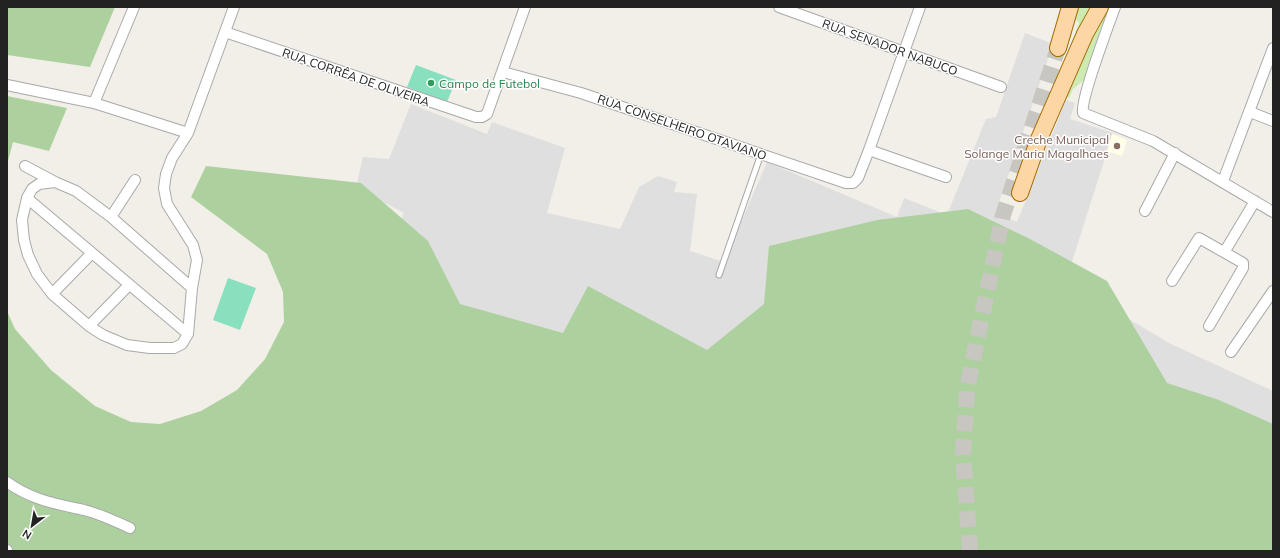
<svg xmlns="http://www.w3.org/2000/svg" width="1280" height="558" font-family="Mulish,sans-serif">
	<rect width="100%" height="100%" fill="#f2efe9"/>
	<path fill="#e0dfdf" d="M1025,33L1053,44L995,214L1017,222L1066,100L1075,103L1070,119L1113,133L1069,271L1117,312L1171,344L1273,391V551L361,366L389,245L404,213L356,188L363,157L389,159L411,104L487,134L492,122L565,148L547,213L620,229L639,187L658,176L677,182L674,192L697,194L690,251L724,262L767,162L897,217L904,198L947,215L986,119L996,117Z"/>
	<path fill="#ffffe5" d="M1112,134L1127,140L1122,156L1107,151Z"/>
	<path fill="#cdebb0" d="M1075,7H1092L1055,88L1079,23L1077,20L1073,23L1071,32L1072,33L1067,50L1063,47Z
		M1105,7H1109L1084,80L1073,89L1069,98L1064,96Z"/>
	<path fill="#add19e" d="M7,7H115L90,67L7,55Z
		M7,96L67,108L49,151L13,142L7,165Z
		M206,166L361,183L428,241L460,304L563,333L588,286L707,350L764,304L769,246L877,220L968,209L1030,239L1107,281L1167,383L1219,400L1273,424V551H7V311L15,329L51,370L95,406L131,422L160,424L201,411L237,390L265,359L284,322L283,292L267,254L191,197Z"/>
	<path fill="#88e0be" d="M416,65L456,80L447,102L407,87Z
		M228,278L256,288L240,330L213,320Z"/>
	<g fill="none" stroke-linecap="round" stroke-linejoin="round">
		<path stroke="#c8c6c1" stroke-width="16" stroke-dasharray="16 8" stroke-linecap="butt" d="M970,551L963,453L967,389L1003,215L1058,48"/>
		<g stroke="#a9a9a9" stroke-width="7">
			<path id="lane" d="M719,275L761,154"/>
		</g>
		<g stroke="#a9a9a9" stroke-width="12">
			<path id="street" d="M134,7L94,103L188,133
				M779,7L1001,87
				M1115,7C1109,24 1080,100 1083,113L1153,141L1273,212
				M225,32L476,117H482L487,114L525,7
				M503,72L581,93L846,183H853L858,178L869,150L920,7
				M7,85L94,103
				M1250,112L1273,121
				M869,150L946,177
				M25,166L55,182
				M1223,181L1273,48
				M27,198L188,334
				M1145,211L1175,153
				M111,217L135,180
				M1225,251L1255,201
				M1172,281L1199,238L1243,263V268L1209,326
				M192,288L111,217L76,191L55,182L39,184L32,189L27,198L22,220L24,240L28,255L37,274L52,294L89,326L103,335L127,345L150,348H174L182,344L188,334L192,288L197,260L193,245L167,204L164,188L166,174L172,158L188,133L234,7
				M52,294L92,253
				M89,326L129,285
				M1231,352L1273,291
				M7,482C31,500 57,504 84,510C100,514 115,521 130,528
				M7,550V551"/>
		</g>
		<g stroke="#a06b00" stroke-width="18">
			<path id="primary" d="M1058,48L1070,7
				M1020,193L1039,139L1085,34L1100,7"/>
		</g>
		<use href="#lane" stroke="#fff" stroke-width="5"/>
		<use href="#street" stroke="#fff" stroke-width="10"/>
		<use href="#primary" stroke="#fcd6a4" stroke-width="16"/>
	</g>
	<circle fill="#2e9e5b" stroke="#fff" stroke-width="1.5" cx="431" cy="83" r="4"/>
	<circle fill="#8d6e63" stroke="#fff" stroke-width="1.5" cx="1117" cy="146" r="4"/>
	<g text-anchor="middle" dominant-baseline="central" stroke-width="3" stroke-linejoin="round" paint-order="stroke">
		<g font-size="12" fill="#222" stroke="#fff">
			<text transform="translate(890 47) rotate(20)">RUA SENADOR NABUCO</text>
			<text transform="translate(356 77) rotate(19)">RUA CORRÊA DE OLIVEIRA</text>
			<text transform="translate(682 127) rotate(19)">RUA CONSELHEIRO OTAVIANO</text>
		</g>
		<g font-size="12" fill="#27864d" stroke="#fff" text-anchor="start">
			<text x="439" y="83">Campo de Futebol</text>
		</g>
		<g font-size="12" fill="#785e54" stroke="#fff" text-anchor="end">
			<text x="1109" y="139">Creche Municipal<tspan x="1109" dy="14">Solange Maria Magalhaes</tspan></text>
		</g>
	</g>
	<rect width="1280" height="558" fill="none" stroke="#222222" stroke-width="16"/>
	<g transform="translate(32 526) rotate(211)" stroke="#ffffff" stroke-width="3" paint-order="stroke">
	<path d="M0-3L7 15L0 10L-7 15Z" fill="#222222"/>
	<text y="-6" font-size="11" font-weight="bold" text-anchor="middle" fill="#222222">N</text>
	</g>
</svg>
